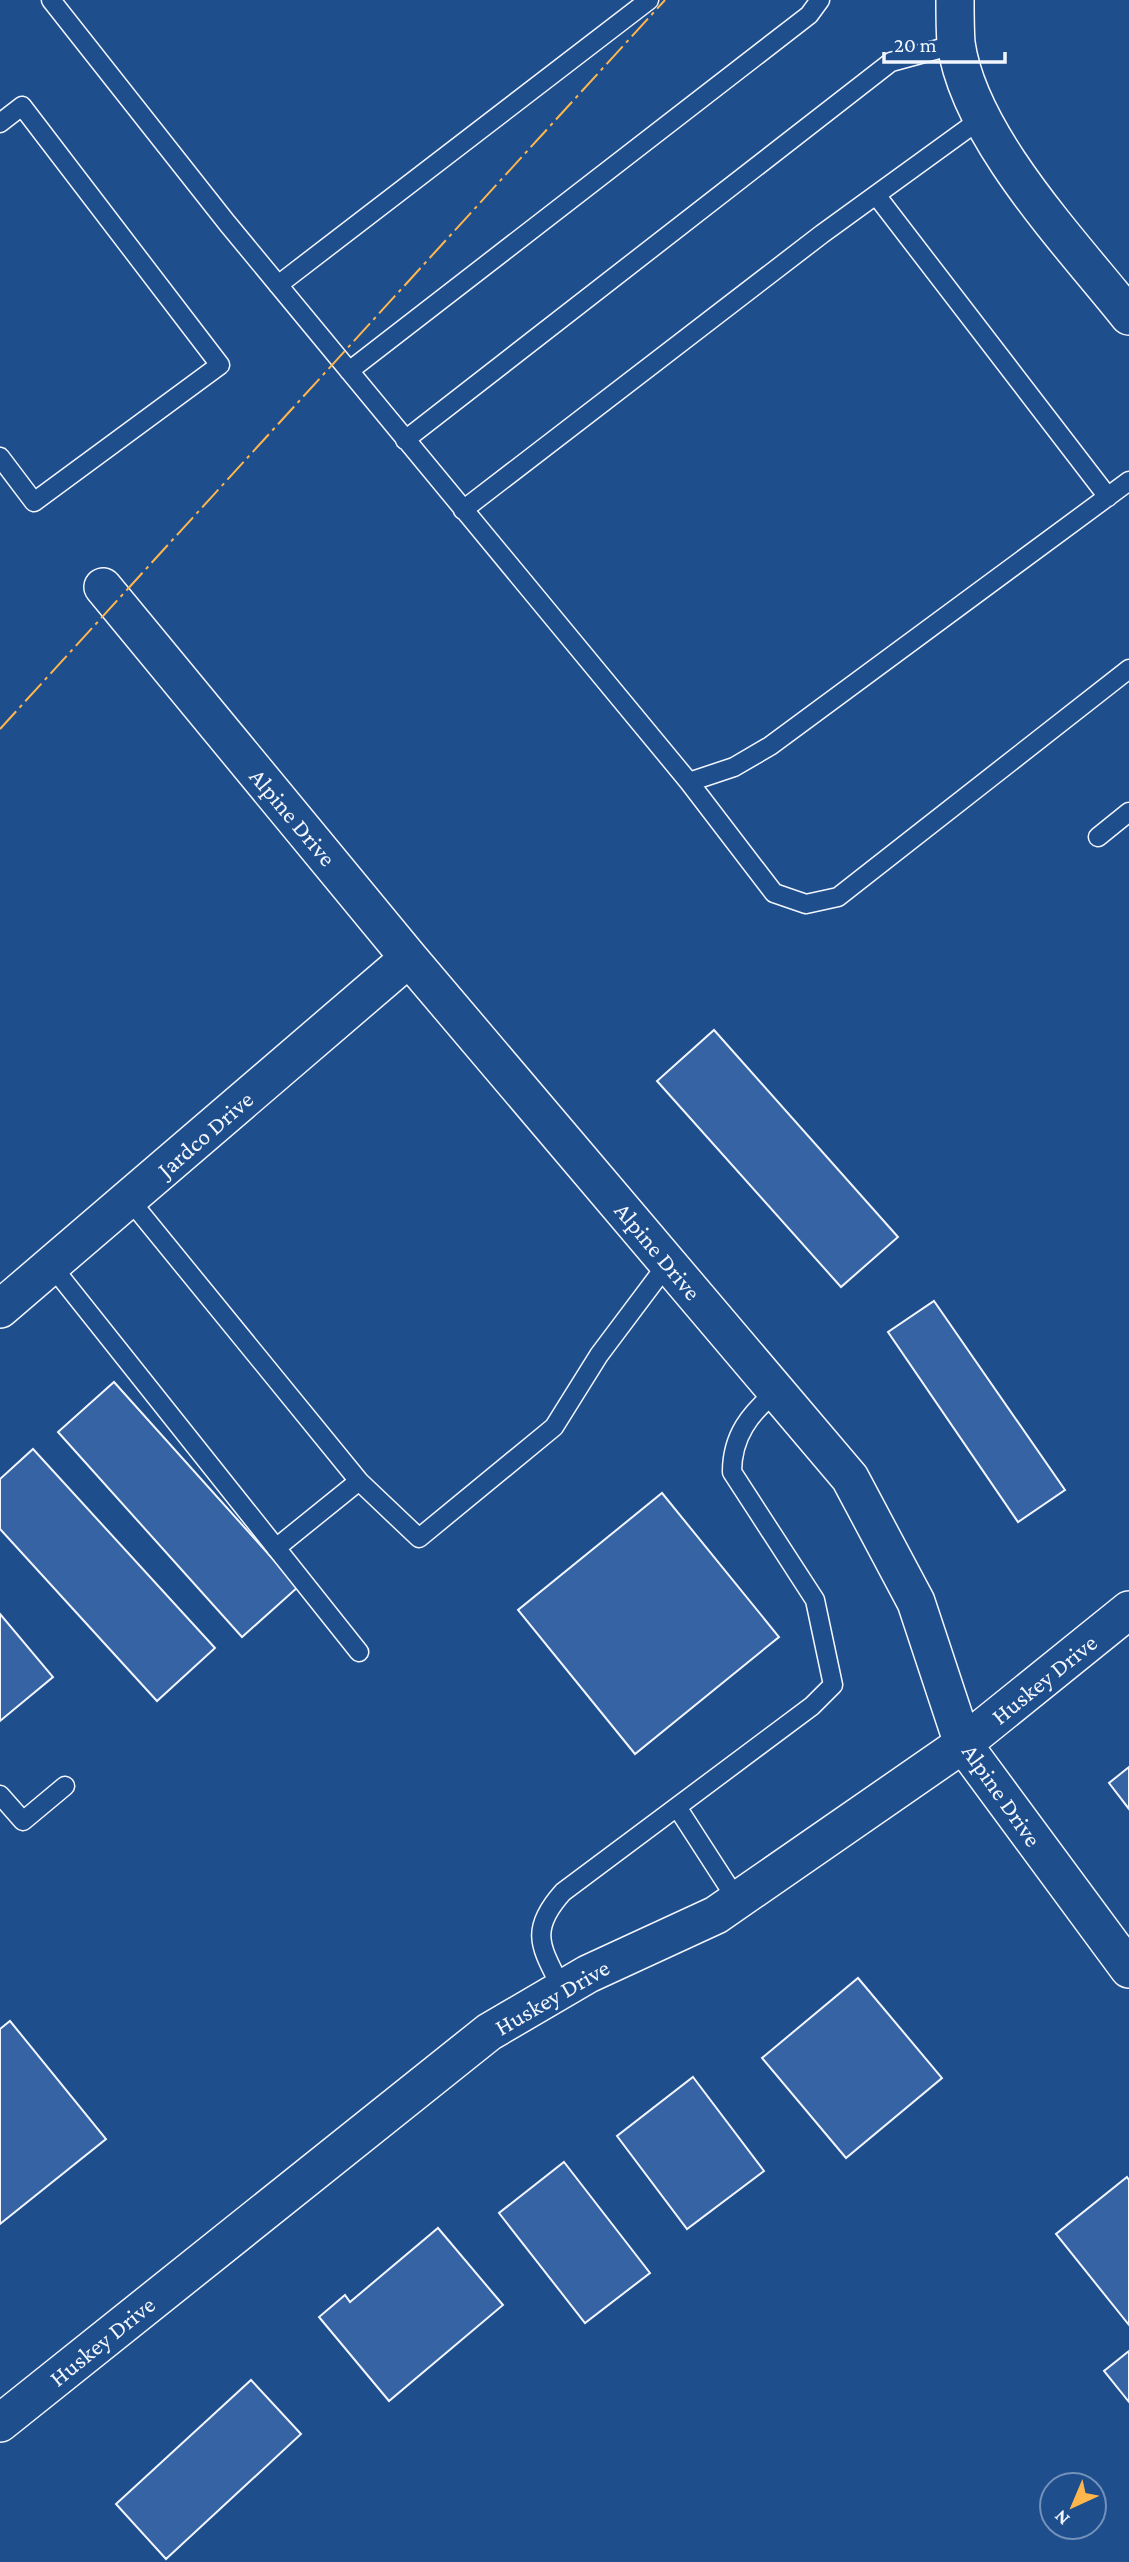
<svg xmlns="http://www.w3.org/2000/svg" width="1129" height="2562" font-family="'Crimson Pro',serif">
	<rect width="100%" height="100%" fill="#1f4e8c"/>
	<path fill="#3563a3" stroke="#f2f6ff" stroke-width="2" d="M714,1030L898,1237L841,1287L657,1081Z
		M934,1301L1065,1490L1018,1522L888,1332Z
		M114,1382L298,1587L242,1637L58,1432Z
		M33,1449L215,1648L157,1701L0,1529V1479Z
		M662,1493L779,1637L635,1754L518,1610Z
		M0,1614L53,1677L0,1721Z
		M1129,1767V1809L1109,1783Z
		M858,1978L942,2078L846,2158L762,2058Z
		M10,2021L106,2139L0,2224V2029Z
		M693,2077L764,2171L687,2229L617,2136Z
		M564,2162L650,2273L585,2323L499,2213Z
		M1127,2177L1129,2180V2325L1056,2234Z
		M438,2228L503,2305L389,2401L319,2317L345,2295L350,2302Z
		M1129,2351V2402L1104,2371Z
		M251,2380L301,2434L166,2559L116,2504Z"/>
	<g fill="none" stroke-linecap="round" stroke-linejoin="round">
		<g stroke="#f2f6ff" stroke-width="21">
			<path id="service" d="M51,0L227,223L689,782L734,767L770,746L1129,481
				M0,123L22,106L220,365L34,502L0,457
				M876,195L1108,497
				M278,285L649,0
				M349,371L809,15L820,0
				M405,440L891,62L957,44
				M463,510L822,234L982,118
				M689,782L774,893L806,904L838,897L1129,669
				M1098,837L1129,812
				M129,1199L359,1481L276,1548
				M51,1265L359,1652
				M359,1481L419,1538L554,1427L599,1355L668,1263
				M0,1795L23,1821L65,1786
				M677,1807L737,1900
				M562,1989C541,1947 528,1931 563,1892L812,1706L833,1685L815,1600L732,1472C732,1436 750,1413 777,1391"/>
		</g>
		<g stroke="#f2f6ff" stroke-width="40">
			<path id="minor" d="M955,0C955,14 955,29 956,43C969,137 1071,243 1129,316
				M103,587L409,958L850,1478L916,1602L963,1744L1129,1969
				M0,1309L409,958
				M0,2423L489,2032L588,1974L716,1915L963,1744L1129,1610"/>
		</g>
		<use href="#service" stroke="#1f4e8c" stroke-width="18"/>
		<use href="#minor" stroke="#1f4e8c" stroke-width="37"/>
		<path stroke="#ffb74d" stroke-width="2" stroke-dasharray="24 5 3.5 5" stroke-linecap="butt" d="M0,729L665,0"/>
	</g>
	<g text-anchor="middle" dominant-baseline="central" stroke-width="5" stroke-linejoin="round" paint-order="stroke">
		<g font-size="24" fill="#f2f6ff" stroke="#1f4e8c">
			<text transform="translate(293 817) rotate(50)">Alpine Drive</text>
			<text transform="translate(205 1134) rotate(-41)">Jardco Drive</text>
			<text transform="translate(658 1251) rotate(50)">Alpine Drive</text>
			<text transform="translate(1044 1679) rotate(-39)">Huskey Drive</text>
			<text transform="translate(1002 1795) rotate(55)">Alpine Drive</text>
			<text transform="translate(552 1997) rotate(-30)">Huskey Drive</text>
			<text transform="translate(102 2341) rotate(-39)">Huskey Drive</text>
		</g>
	</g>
	<g transform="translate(1073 2506) rotate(224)"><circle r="33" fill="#1f4e8c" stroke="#7391ba" stroke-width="2"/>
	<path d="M0-5L12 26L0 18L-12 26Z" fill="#ffb74d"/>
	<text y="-10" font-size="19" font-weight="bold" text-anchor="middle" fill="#f2f6ff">N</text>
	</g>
	<path d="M884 52v10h121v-10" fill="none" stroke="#f2f6ff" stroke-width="3.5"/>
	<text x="894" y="52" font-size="21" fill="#f2f6ff" stroke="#1f4e8c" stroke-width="5" paint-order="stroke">20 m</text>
</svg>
